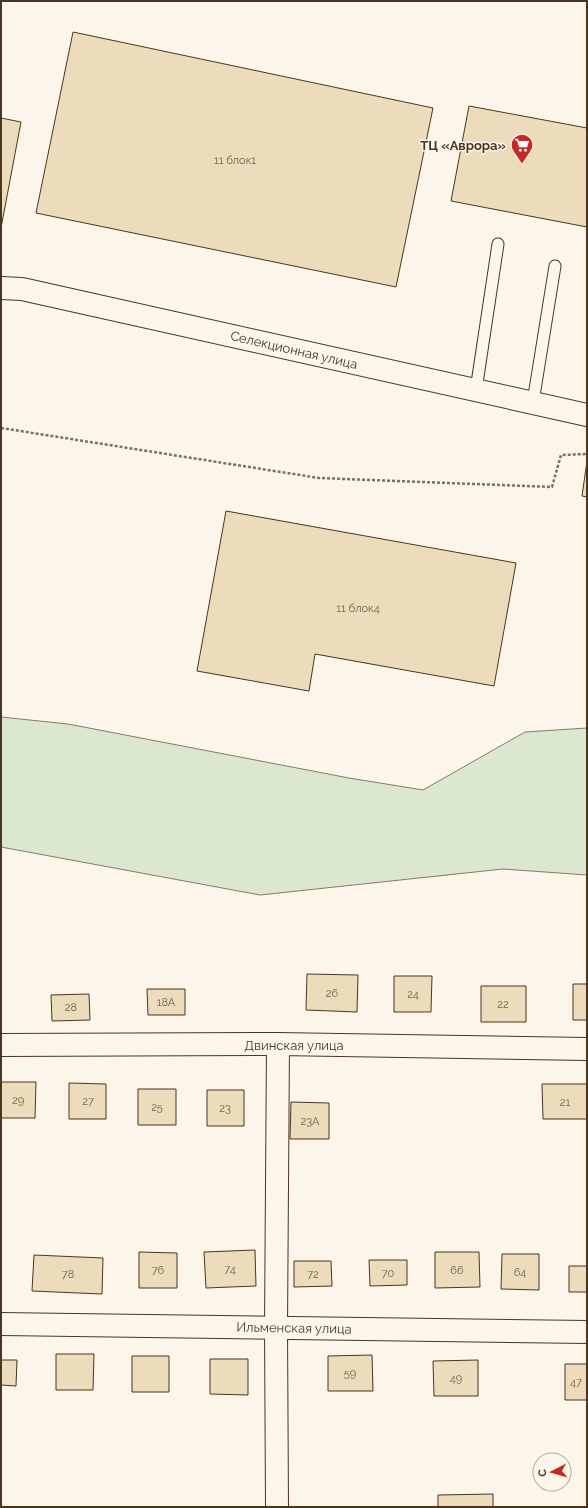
<svg xmlns="http://www.w3.org/2000/svg" width="588" height="1508" font-family="Raleway,sans-serif">
	<rect width="100%" height="100%" fill="#fbf6e9"/>
	<path fill="#dce7d0" stroke="#887966" d="M1,717L68,724L349,778L423,790L525,732L587,728V875L503,869L260,895L1,847Z"/>
	<path fill="#ecdcbc" stroke="#4a3520" d="M73,32L433,108L396,287L36,213Z
		M469,106L587,128V227L451,201Z
		M1,118L21,122L1,228Z
		M587,461V497L582,496Z
		M226,511L516,563L494,686L315,654L309,691L197,671Z
		M307,974L358,975L357,1012L306,1010Z
		M394,976H432L431,1012H394Z
		M573,984H587V1020H573Z
		M481,986H526V1022H481Z
		M147,989H185V1015H148Z
		M89,994L90,1020L52,1021L51,995Z
		M1,1082H36L35,1118H1Z
		M69,1083L106,1084V1119H69Z
		M542,1084H587V1119H543Z
		M138,1089H176V1125H138Z
		M207,1090H244V1126H207Z
		M291,1102L329,1103V1139H290Z
		M255,1250L256,1286L206,1288L204,1252Z
		M139,1252L177,1253V1288H139Z
		M435,1252H479L480,1287L435,1288Z
		M502,1254H539V1290L501,1289Z
		M34,1255L103,1258L102,1294L32,1291Z
		M369,1260H407V1285L370,1286Z
		M294,1261H331L332,1286L294,1287Z
		M569,1266H587V1292H569Z
		M56,1354H94L93,1390H56Z
		M372,1355L373,1391H328V1356Z
		M132,1356H169V1392H132Z
		M210,1359H248V1395L210,1394Z
		M1,1360H17L16,1386L1,1385Z
		M478,1360V1396H434L433,1361Z
		M565,1364H587V1400H565Z
		M493,1494V1507H438V1495Z"/>
	<g fill="none" stroke-linecap="round" stroke-linejoin="round">
		<g stroke="#4a3520" stroke-width="13">
			<path id="service" d="M476,390L498,244
				M533,402L555,266"/>
		</g>
		<g stroke="#4a3520" stroke-width="24">
			<path id="minor" d="M1,288L22,289L587,415
				M1,1045L278,1044L587,1049
				M1,1324L587,1332
				M277,1507L276,1327L278,1044"/>
		</g>
		<path stroke="#7f6f5c" stroke-width="2.5" stroke-dasharray="3 2" stroke-linecap="butt" d="M1,428L319,478L552,487L561,455L587,454"/>
		<use href="#service" stroke="#fbf6e9" stroke-width="11"/>
		<use href="#minor" stroke="#fbf6e9" stroke-width="22"/>
	</g>
	<defs>
		<g id="supermarket-pin" transform="scale(1.15)"><path d="M0 17L-7.5 6A9.5 9.5 0 1 1 7.5 6Z" fill="#c62828" stroke="#fbf6e9"/><path d="M-6-5.5h2.5l.6 2H6L4.5 2H-2.5L-4.4-4H-6ZM-1.5 3.2a1.3 1.3 0 1 0 .1 0ZM3 3.2a1.3 1.3 0 1 0 .1 0Z" fill="#fff"/></g>
	</defs>
	<g fill-rule="evenodd">
		<use href="#supermarket-pin" x="522" y="145"/>
	</g>
	<g text-anchor="middle" dominant-baseline="central" stroke-width="3" stroke-linejoin="round" paint-order="stroke">
		<g font-size="11" fill="#725f47">
			<text x="235" y="160">11 блок1</text>
			<text x="358" y="608">11 блок4</text>
			<text x="332" y="993">26</text>
			<text x="413" y="994">24</text>
			<text x="166" y="1002">18А</text>
			<text x="503" y="1004">22</text>
			<text x="71" y="1007">28</text>
			<text x="18" y="1100">29</text>
			<text x="88" y="1101">27</text>
			<text x="565" y="1102">21</text>
			<text x="157" y="1107">25</text>
			<text x="225" y="1108">23</text>
			<text x="310" y="1121">23А</text>
			<text x="230" y="1269">74</text>
			<text x="158" y="1270">76</text>
			<text x="457" y="1270">66</text>
			<text x="520" y="1272">64</text>
			<text x="388" y="1273">70</text>
			<text x="68" y="1274">78</text>
			<text x="313" y="1274">72</text>
			<text x="350" y="1373">59</text>
			<text x="456" y="1378">49</text>
			<text x="576" y="1382">47</text>
		</g>
		<g font-size="13" font-weight="bold" fill="#4a3520" stroke="#fbf6e9" text-anchor="end">
			<text x="506" y="145">ТЦ «Аврора»</text>
		</g>
		<g font-size="13" fill="#4a3520" stroke="#fbf6e9">
			<text transform="translate(294 350) rotate(13)">Селекционная улица</text>
			<text x="294" y="1045">Двинская улица</text>
			<text transform="translate(294 1328) rotate(1)">Ильменская улица</text>
		</g>
	</g>
	<rect width="588" height="1508" fill="none" stroke="#4a3520" stroke-width="4"/>
	<g transform="translate(552 1472) rotate(264)"><circle r="19" fill="#fbf6e9" stroke="#b4a999"/>
	<path d="M0-3L7 15L0 10L-7 15Z" fill="#c62828"/>
	<text y="-6" font-size="11" font-weight="bold" text-anchor="middle" fill="#4a3520">С</text>
	</g>
</svg>
